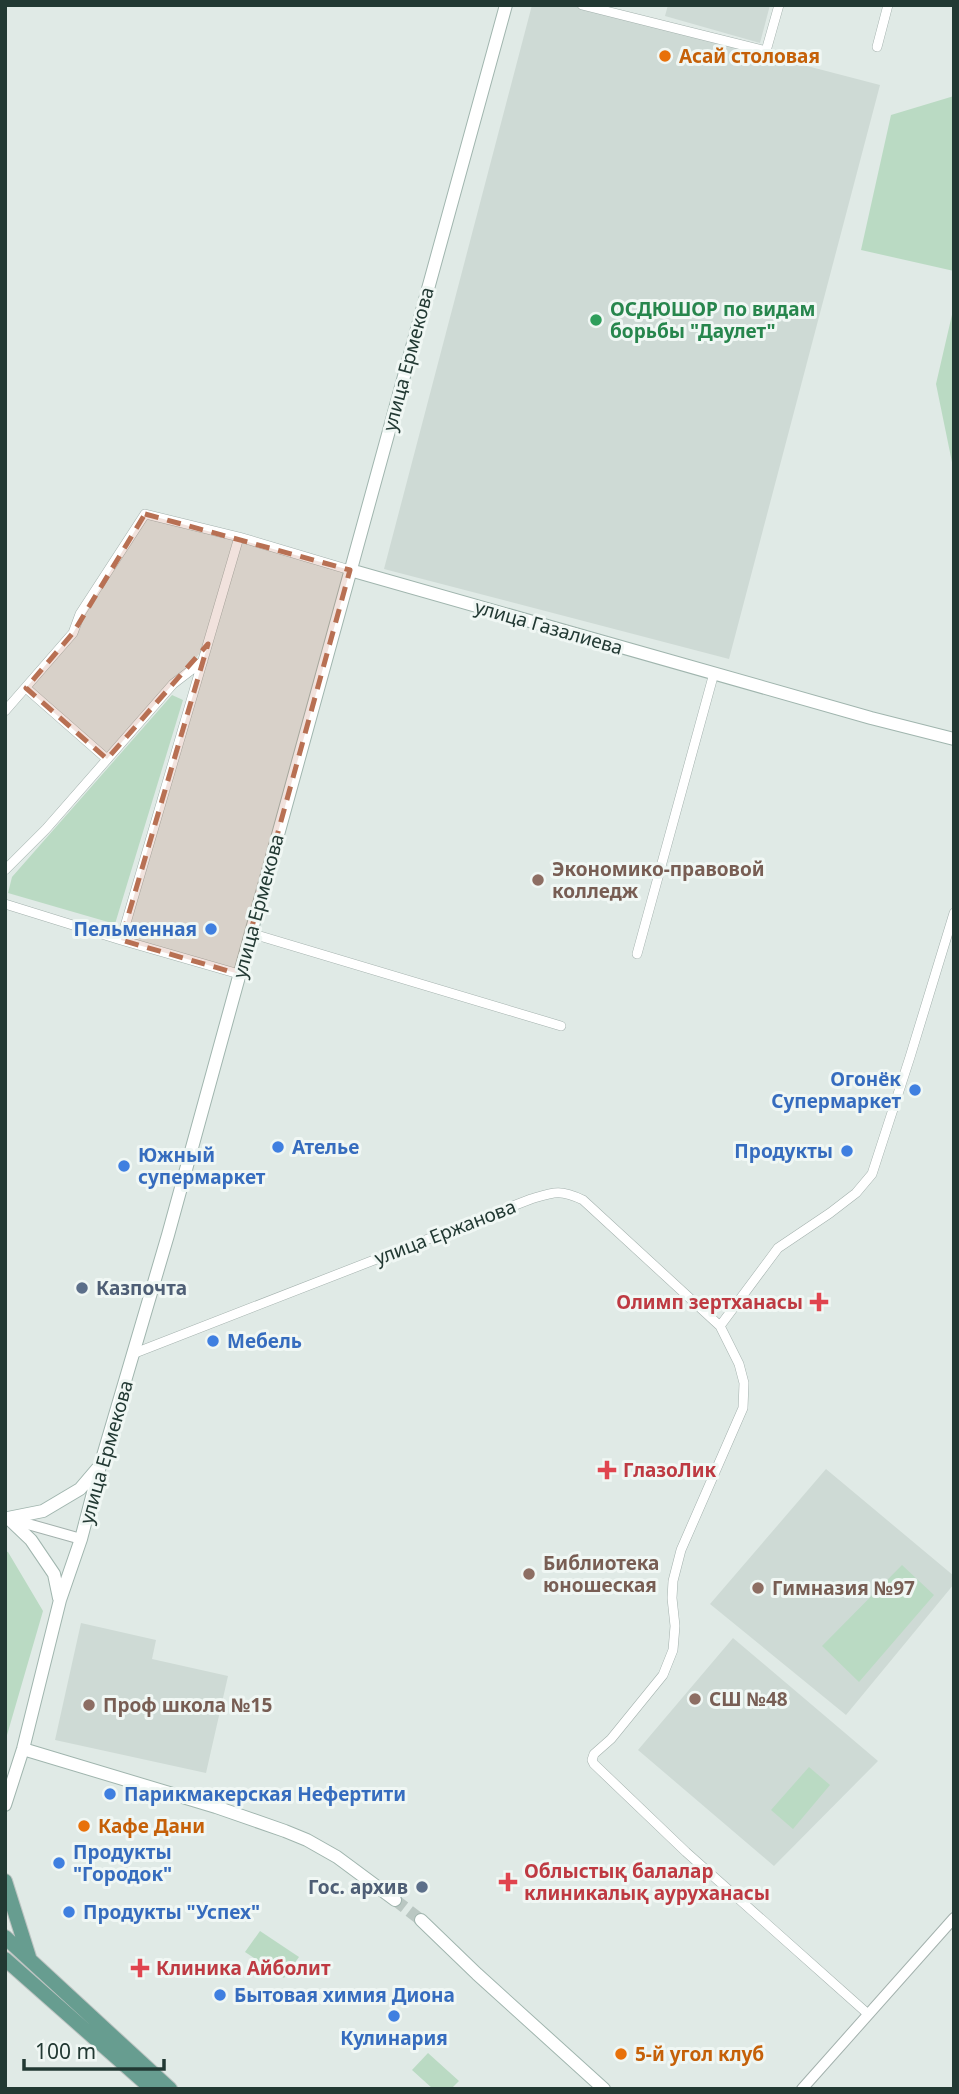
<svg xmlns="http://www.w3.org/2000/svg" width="959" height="2094" font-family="'Noto Sans',sans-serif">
	<rect width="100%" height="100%" fill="#e0eae6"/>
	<path fill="#cedad5" d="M532,5H573L880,85L729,659L384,569Z
		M668,5H770L760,43L665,16Z
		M826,1469L954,1576V1584L846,1715L710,1604Z
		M81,1623L156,1640L152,1659L228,1676L206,1773L55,1740Z
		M733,1638L878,1761L774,1866L638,1750Z"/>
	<path fill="#badac3" d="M954,96V271L861,250L891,115Z
		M954,306V472L936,384Z
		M172,695L183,700L115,924L8,893L12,877Z
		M5,1551L8,1552L43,1611L5,1742Z
		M902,1565L934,1595L859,1682L822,1646Z
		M809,1767L830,1785L793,1829L771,1810Z
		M260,1931L299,1957L284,1978L245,1952Z
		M428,2053L459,2081L451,2089H433L412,2070Z"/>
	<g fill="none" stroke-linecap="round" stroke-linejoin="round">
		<path stroke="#bac7c2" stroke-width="12" stroke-dasharray="12 6" stroke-linecap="butt" d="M395,1900L421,1920"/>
		<g stroke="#a3b1ad" stroke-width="10">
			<path id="minor" d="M582,5L766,51L779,5
				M877,47L888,5
				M26,688L107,759
				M5,711L73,633L80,614L145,514L239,537L350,570
				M5,870L46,829L173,684L203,661
				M5,904L121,940L239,974
				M250,933L561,1026
				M121,940L239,537
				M637,954L714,673
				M720,1326L778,1248L830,1213L856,1193L872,1174L910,1057L954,913
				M135,1353L531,1199C554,1192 560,1189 583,1200L720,1326L739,1364L744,1383L743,1408L681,1550L673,1581L672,1598L675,1626L673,1650L663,1675L611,1739L594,1754L592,1760L594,1764L686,1852L868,2014"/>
		</g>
		<g stroke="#a3b1ad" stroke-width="12">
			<path id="tertiary" d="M10,1519L81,1539
				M802,2089L954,1918"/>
		</g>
		<g stroke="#a0b5ae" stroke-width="14">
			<path id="secondary" d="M350,570L871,718L954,739
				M8,1518L43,1511L80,1489L97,1469
				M8,1518L31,1540L54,1574L59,1598
				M23,1749L216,1807L285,1831L307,1840L337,1857L395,1900
				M5,1805L23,1749L60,1600L81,1539L100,1466L168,1235L506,5
				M421,1920L477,1974L604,2089"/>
		</g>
		<g stroke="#bdc4c2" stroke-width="16">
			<path id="primary" d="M5,1881L29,1957
				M5,1937L170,2089
				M5,1959L152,2089"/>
		</g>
		<use href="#minor" stroke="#fff" stroke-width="9"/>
		<use href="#tertiary" stroke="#fff" stroke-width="10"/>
		<use href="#secondary" stroke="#fff" stroke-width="12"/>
		<use href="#primary" stroke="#679d90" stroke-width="14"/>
	</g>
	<path fill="#b87053" fill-opacity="0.2" stroke="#b87053" stroke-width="5" stroke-dasharray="14 9" stroke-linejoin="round" d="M145,514L350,570L239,974L121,940L208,644L107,759L26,688L73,633Z"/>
	<g fill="#e8710a" stroke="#f0f7f4" stroke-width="2.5">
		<circle cx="665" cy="56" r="7"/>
		<circle cx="84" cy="1826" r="7"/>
		<circle cx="621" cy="2054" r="7"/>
	</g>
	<circle fill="#2e9e5b" stroke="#f0f7f4" stroke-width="2.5" cx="596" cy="320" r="7"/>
	<g fill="#8d6e63" stroke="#f0f7f4" stroke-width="2.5">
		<circle cx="538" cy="880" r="7"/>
		<circle cx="529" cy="1574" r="7"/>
		<circle cx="758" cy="1588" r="7"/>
		<circle cx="695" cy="1699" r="7"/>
		<circle cx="89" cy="1705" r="7"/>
	</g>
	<g fill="#3f7fe0" stroke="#f0f7f4" stroke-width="2.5">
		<circle cx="211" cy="929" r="7"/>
		<circle cx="915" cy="1090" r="7"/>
		<circle cx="278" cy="1147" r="7"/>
		<circle cx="847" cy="1151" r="7"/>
		<circle cx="124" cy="1166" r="7"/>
		<circle cx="213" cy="1341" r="7"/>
		<circle cx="110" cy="1794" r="7"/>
		<circle cx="59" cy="1863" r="7"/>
		<circle cx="69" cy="1912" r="7"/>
		<circle cx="220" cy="1995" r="7"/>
		<circle cx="394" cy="2016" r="7"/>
	</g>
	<g fill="#5c6f8a" stroke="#f0f7f4" stroke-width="2.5">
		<circle cx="82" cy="1288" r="7"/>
		<circle cx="422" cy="1887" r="7"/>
	</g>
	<g fill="#e0444e" stroke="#f0f7f4" stroke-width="2.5">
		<path d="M815.5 1291.5h7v7h7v7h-7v7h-7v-7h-7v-7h7z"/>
		<path d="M603.5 1459.5h7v7h7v7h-7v7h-7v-7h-7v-7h7z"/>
		<path d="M504.5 1871.5h7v7h7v7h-7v7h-7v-7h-7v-7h7z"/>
		<path d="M136.5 1957.5h7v7h7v7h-7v7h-7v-7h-7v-7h7z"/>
	</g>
	<g text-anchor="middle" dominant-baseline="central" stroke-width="6" stroke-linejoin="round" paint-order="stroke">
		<g font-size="19" font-weight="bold" fill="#c56008" stroke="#f0f7f4" text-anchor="start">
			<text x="679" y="56">Асай столовая</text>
			<text x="98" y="1826">Кафе Дани</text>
			<text x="635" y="2054">5-й угол клуб</text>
		</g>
		<g font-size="19" font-weight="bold" fill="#27864d" stroke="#f0f7f4" text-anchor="start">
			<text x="610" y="309">ОСДЮШОР по видам<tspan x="610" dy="22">борьбы "Даулет"</tspan></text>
		</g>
		<g font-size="19" fill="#223933" stroke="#f0f7f4">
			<text transform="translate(408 359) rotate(-75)">улица Ермекова</text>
			<text transform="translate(549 627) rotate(16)">улица Газалиева</text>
			<text transform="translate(258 906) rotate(-75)">улица Ермекова</text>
			<text transform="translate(445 1232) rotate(-21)">улица Ержанова</text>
			<text transform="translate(106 1452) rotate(-74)">улица Ермекова</text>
		</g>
		<g font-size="19" font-weight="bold" fill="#785e54" stroke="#f0f7f4" text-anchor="start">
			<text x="552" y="869">Экономико-правовой<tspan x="552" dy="22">колледж</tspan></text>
			<text x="543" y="1563">Библиотека<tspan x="543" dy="22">юношеская</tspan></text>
			<text x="772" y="1588">Гимназия №97</text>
			<text x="709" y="1699">СШ №48</text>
			<text x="103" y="1705">Проф школа №15</text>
		</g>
		<g font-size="19" font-weight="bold" fill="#366cbe" stroke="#f0f7f4" text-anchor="start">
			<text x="197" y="929" text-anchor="end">Пельменная</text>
			<text x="901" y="1079" text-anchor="end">Огонёк<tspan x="901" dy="22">Супермаркет</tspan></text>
			<text x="292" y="1147">Ателье</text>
			<text x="833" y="1151" text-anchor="end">Продукты</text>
			<text x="138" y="1155">Южный<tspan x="138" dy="22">супермаркет</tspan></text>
			<text x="227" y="1341">Мебель</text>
			<text x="124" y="1794">Парикмакерская Нефертити</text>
			<text x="73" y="1852">Продукты<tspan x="73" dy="22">"Городок"</tspan></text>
			<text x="83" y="1912">Продукты "Успех"</text>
			<text x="234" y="1995">Бытовая химия Диона</text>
			<text x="394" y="2038" text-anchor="middle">Кулинария</text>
		</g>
		<g font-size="19" font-weight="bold" fill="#4e5e75" stroke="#f0f7f4" text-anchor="start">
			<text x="96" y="1288">Казпочта</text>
			<text x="408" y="1887" text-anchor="end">Гос. архив</text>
		</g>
		<g font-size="19" font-weight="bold" fill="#be3a42" stroke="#f0f7f4" text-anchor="start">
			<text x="803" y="1302" text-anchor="end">Олимп зертханасы</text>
			<text x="623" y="1470">ГлазоЛик</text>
			<text x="524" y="1871">Облыстық балалар<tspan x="524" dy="22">клиникалық ауруханасы</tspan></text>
			<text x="156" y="1968">Клиника Айболит</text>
		</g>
	</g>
	<rect width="959" height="2094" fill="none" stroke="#223933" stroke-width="14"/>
	<path d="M24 2059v10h140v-10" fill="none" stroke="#223933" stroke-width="3.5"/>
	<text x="35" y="2059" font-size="21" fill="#223933" stroke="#f0f7f4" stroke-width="5" paint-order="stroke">100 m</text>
</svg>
